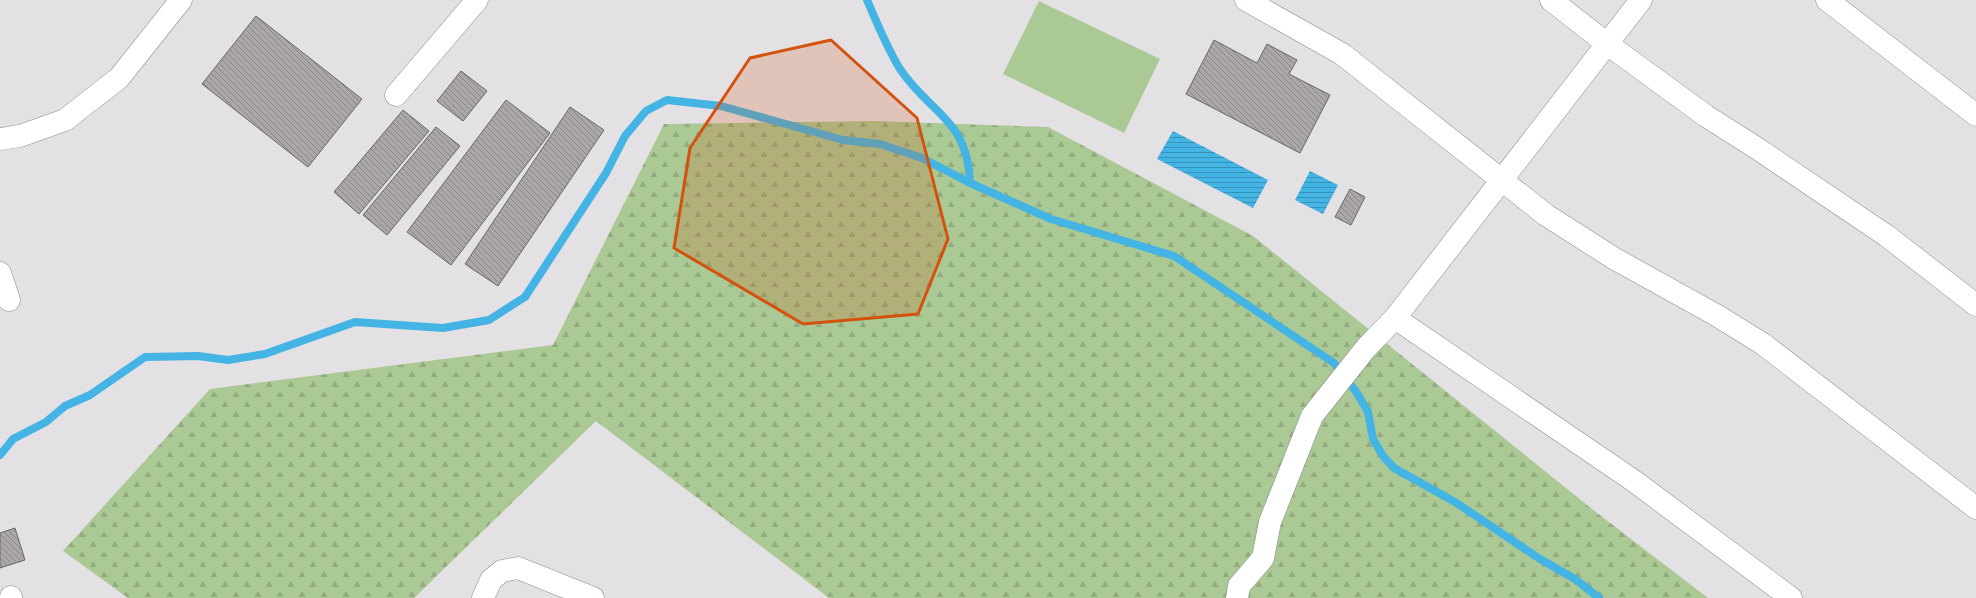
<svg xmlns="http://www.w3.org/2000/svg" width="1976" height="598" font-family="Signika,sans-serif">
	<defs>
		<pattern id="forest-firs" width="22" height="20" patternUnits="userSpaceOnUse"><rect width="22" height="20" fill="#abc994"/><path d="M5 1l3.5 6h-7zM16 11l3.5 6h-7z" fill="#93ac7f"/></pattern>
		<pattern id="water-rules" width="6" height="5" patternUnits="userSpaceOnUse"><rect width="6" height="5" fill="#44b4e4"/><path d="M0 2.5h6" fill="none" stroke="#3891b8"/></pattern>
		<pattern id="building-back-hatch" width="6" height="6" patternUnits="userSpaceOnUse"><rect width="6" height="6" fill="#aba7a7"/><path d="M-1 5l2 2M0 0l6 6M5-1l2 2" fill="none" stroke="#8a8787"/></pattern>
	</defs>
	<rect width="100%" height="100%" fill="#e4e1e4"/>
	<path fill="url(#forest-firs)" d="M875,121L1048,127L1253,236L1597,513L1708,598H829L596,421L414,598H128L63,551L210,389L553,345L664,124Z"/>
	<path fill="#abc994" d="M1039,1L1160,59L1124,133L1003,74Z"/>
	<path fill="url(#water-rules)" d="M1173,131L1268,180L1253,208L1157,159Z
		M1310,171L1338,185L1323,214L1295,200Z"/>
	<g fill="none" stroke-linecap="round" stroke-linejoin="round">
		<path stroke="#44b4e4" stroke-width="8" d="M867,0C877,23 887,48 900,69C931,115 968,119 970,183
			M0,455L13,439L46,422L65,406L90,395L145,357L198,356L228,360L265,354L355,322L443,328L489,320L525,297L606,173L625,136L646,111L667,100L721,106L843,140L880,144L922,158L970,183L1051,219L1174,256L1334,363L1357,393L1368,412L1373,439L1383,456L1394,468L1455,502L1540,559L1575,579L1599,598"/>
	</g>
	<path fill="url(#building-back-hatch)" stroke="#696666" d="M256,16L362,99L308,167L202,84Z
		M1214,40L1257,63L1267,44L1297,60L1289,74L1330,95L1300,153L1186,94Z
		M461,71L487,91L463,121L437,101Z
		M506,100L550,133L451,265L407,232Z
		M570,107L604,130L498,286L465,264Z
		M403,110L429,131L359,214L334,192Z
		M436,127L460,146L387,235L363,215Z
		M1350,189L1365,197L1351,225L1335,217Z
		M15,528L25,560L0,568V533Z"/>
	<g fill="none" stroke-linecap="round" stroke-linejoin="round">
		<g stroke="#8d8b8d" stroke-width="23">
			<path id="minor" d="M1246,0L1342,54L1546,215L1615,259L1716,315L1763,344L1976,508
				M1551,0L1606,43L1706,116L1755,147L1887,236L1976,305
				M1827,0L1976,115
				M396,95L477,0
				M0,139L20,136L65,120L119,78L181,0
				M0,273L9,300
				M1395,318L1634,481L1791,598
				M11,597V598
				M483,598L491,580L502,571L518,568L593,598
				M1237,598L1239,586L1263,558L1270,522L1312,416L1366,348L1395,318L1641,0"/>
		</g>
		<use href="#minor" stroke="#fff" stroke-width="22"/>
	</g>
	<path fill="#d3520d" fill-opacity="0.2" stroke="#d3520d" stroke-width="3" stroke-linejoin="round" d="M831,40L917,118L948,239L918,314L803,324L674,248L690,148L750,58Z"/>
</svg>
